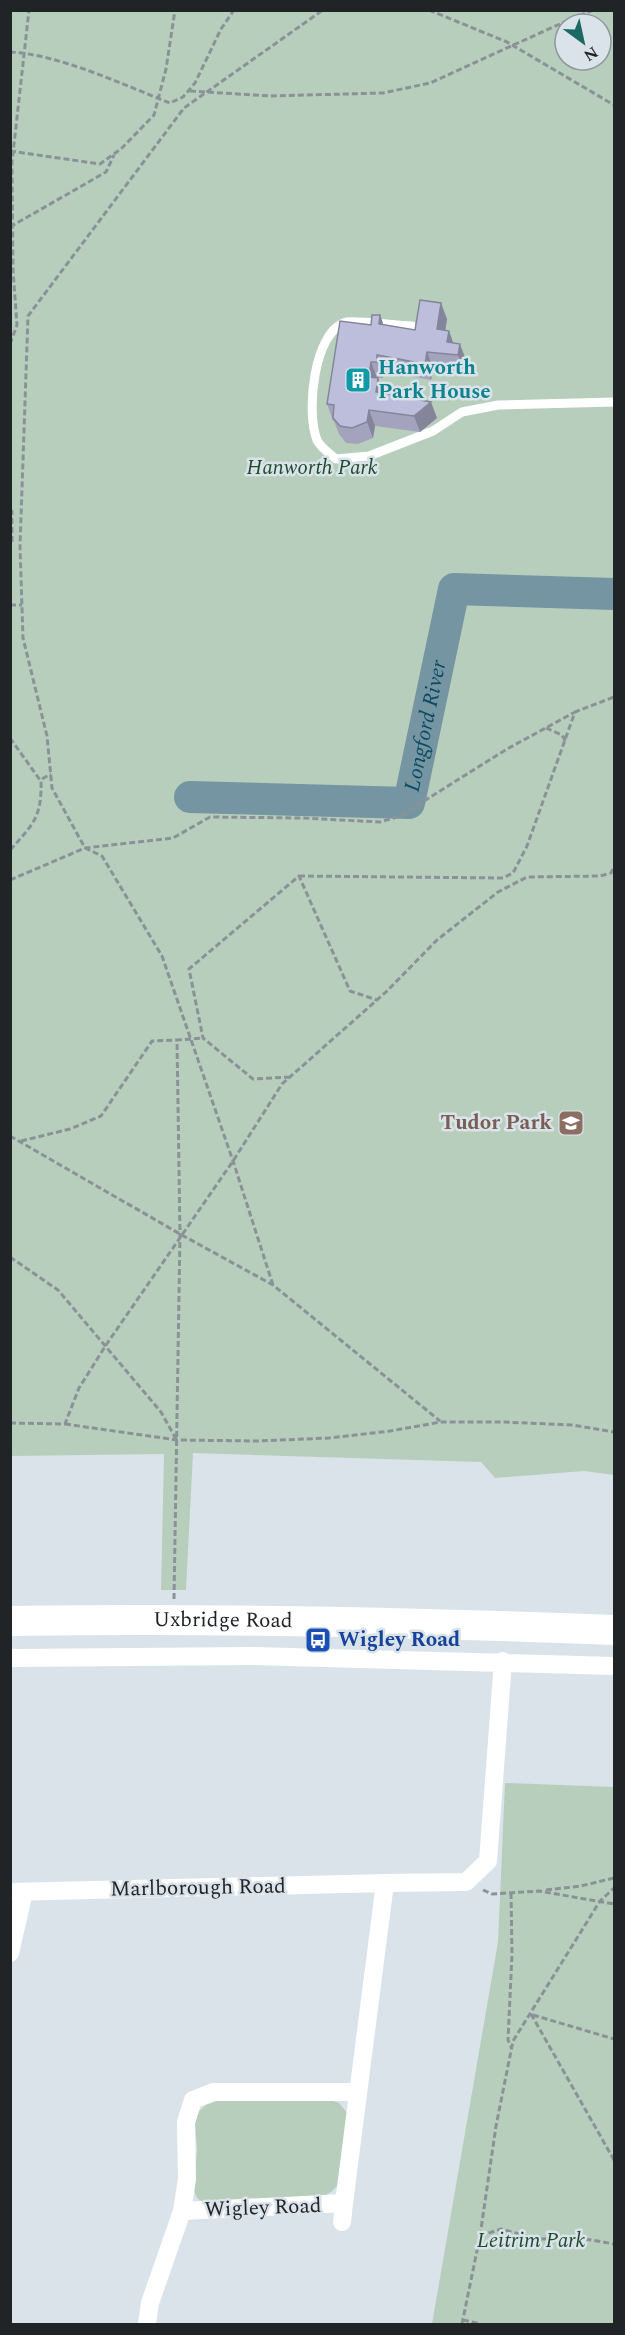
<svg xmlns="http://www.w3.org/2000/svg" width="625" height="2335" font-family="Spectral,serif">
	<rect width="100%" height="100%" fill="#dae3ea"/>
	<path fill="#b7cebc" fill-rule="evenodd" d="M10,11H614V1475L584,1471L495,1478L481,1462L193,1453L186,1590H161L164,1454L11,1456ZM565,24H601V60H565Z
		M505,1783L614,1787V2324H432L498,1942Z
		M330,2100L339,2103L349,2115L340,2183L331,2192L322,2197L205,2204L197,2198L194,2190L197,2149L195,2124L199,2111L206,2105L217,2101Z"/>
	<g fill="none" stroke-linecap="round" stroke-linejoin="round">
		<path stroke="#7695a3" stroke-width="32" id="s1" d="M190,797L409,803L454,589L614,594"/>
		<path stroke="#8b9297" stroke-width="3" stroke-dasharray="6 3" stroke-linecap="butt" d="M429,10L507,42L614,105
			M10,52C58,54 124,85 170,103L183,97L195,83L221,29L234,10
			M190,91L270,96L383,93L430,83L553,27L593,10
			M10,151L100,164L121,149L154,115L166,69L175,10
			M10,227L106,172L114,155
			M10,344L17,325L13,270L12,162L29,10
			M10,511H12V543
			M10,605H22
			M546,728L562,735L566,742
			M10,738L40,780L51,774
			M10,850C34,824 42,816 41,780
			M299,876L503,878L513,873L527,846L575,712L614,697
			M10,880L85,848L173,838L210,817L302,818L380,822L400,816L507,749L575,712
			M290,1077L253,1079L203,1038L189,969L299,876L350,991L377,1000
			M10,1136L180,1234L273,1285L440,1421
			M21,1141L70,1129L101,1116L152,1041L177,1040
			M10,1257L58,1290L161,1412L176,1439
			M273,1285L233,1161L162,956L102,856L85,848L52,788L47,736L23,638L20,546L28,316L184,108L323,10
			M10,1423L65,1424L79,1388L106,1345L233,1161L282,1084L386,992L437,940L498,892L527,877L600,876L611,873L614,867
			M65,1424L177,1440L258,1441L329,1438L390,1431L441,1422H504L572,1425L614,1432
			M174,1599L180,1234L177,1040L203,1038
			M483,1890L492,1894L539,1891L614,1904
			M546,1890L581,1886L614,1878
			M511,1893L512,1954L508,2040L512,2049
			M531,2014L614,2160
			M533,2015L614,2039
			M480,2236L501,2229L538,2239L580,2238L614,2244
			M463,2320L481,2324
			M462,2324L480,2236L496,2126L513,2041L600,1901L614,1888"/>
		<path stroke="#fff" stroke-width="9" d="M412,326C398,326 358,320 347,322C313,330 306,414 317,440C320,447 330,454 336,459L369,456L433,431L462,412L498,405L614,402"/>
		<path stroke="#fff" stroke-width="18" d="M10,1658L252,1656L614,1666
			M10,1892L385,1883
			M10,1953L24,1892
			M182,2211L187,2179L186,2122L193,2100L213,2092H358
			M342,2222L344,2203
			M147,2324L150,2303L182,2211L344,2203L385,1883L466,1882L488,1861L503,1661"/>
		<path stroke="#fff" stroke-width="30" id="s2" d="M10,1621C212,1618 413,1622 614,1630"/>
	</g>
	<path fill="#a3a3bd" d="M380,315L383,324L415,330L447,319L445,330L449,331L453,343L466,360L464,372L433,368L431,380L383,371V378H378L383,394L437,418L420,432L375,426L373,438L358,444L346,443L339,434L334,421H333L327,404L371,325Z"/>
	<path fill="#84859a" d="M441,303L447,319L443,346L437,329Z
		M380,315L386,332L379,324Z
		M449,331L455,348L447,342Z
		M460,344L466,360L464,372L458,355Z
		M427,352L433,368L431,380L425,364Z
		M377,355L383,371V378L377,362Z
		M371,362L377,378L369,377Z
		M378,378L384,394L376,392Z
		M431,402L437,418L420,432L414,416Z
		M369,410L375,426L373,438L367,422Z"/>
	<path fill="#bdbedc" stroke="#84859a" stroke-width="1.5" d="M420,300L441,303L437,329L449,331L447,342L460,344L458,355L427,352L425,364L377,355V362H371L369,377L378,378L376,392L431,402L414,416L369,410L367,422L352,428L340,426L333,418L334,405L327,404L340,321L371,325L372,315H380L379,324L415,330Z"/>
	<defs>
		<g id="building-square" transform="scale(1.35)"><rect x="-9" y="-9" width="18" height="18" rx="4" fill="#0f9aa8" stroke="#dae3ea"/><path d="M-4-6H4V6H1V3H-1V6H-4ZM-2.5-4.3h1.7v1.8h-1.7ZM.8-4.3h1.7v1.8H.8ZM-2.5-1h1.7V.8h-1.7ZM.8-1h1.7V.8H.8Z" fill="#fff"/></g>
		<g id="school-square" transform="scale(1.35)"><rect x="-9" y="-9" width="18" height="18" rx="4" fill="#8d6e63" stroke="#dae3ea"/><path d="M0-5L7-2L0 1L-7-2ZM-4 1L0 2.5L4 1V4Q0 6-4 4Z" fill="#fff"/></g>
		<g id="bus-square" transform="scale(1.35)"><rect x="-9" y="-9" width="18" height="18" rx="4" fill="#1a4fb4" stroke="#dae3ea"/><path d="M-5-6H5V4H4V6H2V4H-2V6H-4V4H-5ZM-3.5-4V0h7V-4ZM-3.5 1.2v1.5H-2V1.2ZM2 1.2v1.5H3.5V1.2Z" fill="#fff"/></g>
	</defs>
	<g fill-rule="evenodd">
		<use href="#building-square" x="358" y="380"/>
		<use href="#school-square" x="571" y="1123"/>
		<use href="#bus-square" x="318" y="1640"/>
	</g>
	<g text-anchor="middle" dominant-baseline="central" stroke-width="5" stroke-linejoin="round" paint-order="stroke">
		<g font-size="21" font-weight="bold" fill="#0d838f" stroke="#dae3ea" text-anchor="start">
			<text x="378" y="368">Hanworth<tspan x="378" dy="24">Park House</tspan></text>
		</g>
		<g font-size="21" font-style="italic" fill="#1f4b2d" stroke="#dae3ea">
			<text x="312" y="468">Hanworth Park</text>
			<text x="531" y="2241">Leitrim Park</text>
		</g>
		<g font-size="21" font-weight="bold" fill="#785e54" stroke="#dae3ea" text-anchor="end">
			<text x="552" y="1123">Tudor Park</text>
		</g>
		<g font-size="21" fill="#212427" stroke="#dae3ea">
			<text stroke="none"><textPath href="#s2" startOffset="213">Uxbridge Road</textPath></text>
			<text transform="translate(198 1888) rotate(-1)">Marlborough Road</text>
			<text transform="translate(263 2208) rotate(-2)">Wigley Road</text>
		</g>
		<g font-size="21" font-weight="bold" fill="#164399" stroke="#dae3ea" text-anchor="start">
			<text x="338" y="1640">Wigley Road</text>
		</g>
		<g font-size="22" font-style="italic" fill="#0a4a62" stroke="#dae3ea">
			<text stroke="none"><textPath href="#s1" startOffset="298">Longford River</textPath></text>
		</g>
	</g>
	<rect width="625" height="2335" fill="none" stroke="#212427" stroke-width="24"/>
	<g transform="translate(583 42) rotate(147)"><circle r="28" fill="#dae3ea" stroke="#90979c" stroke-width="1.5"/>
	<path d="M0-4.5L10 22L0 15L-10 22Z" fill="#1c6864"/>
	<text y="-9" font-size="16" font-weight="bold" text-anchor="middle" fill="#212427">N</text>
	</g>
</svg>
